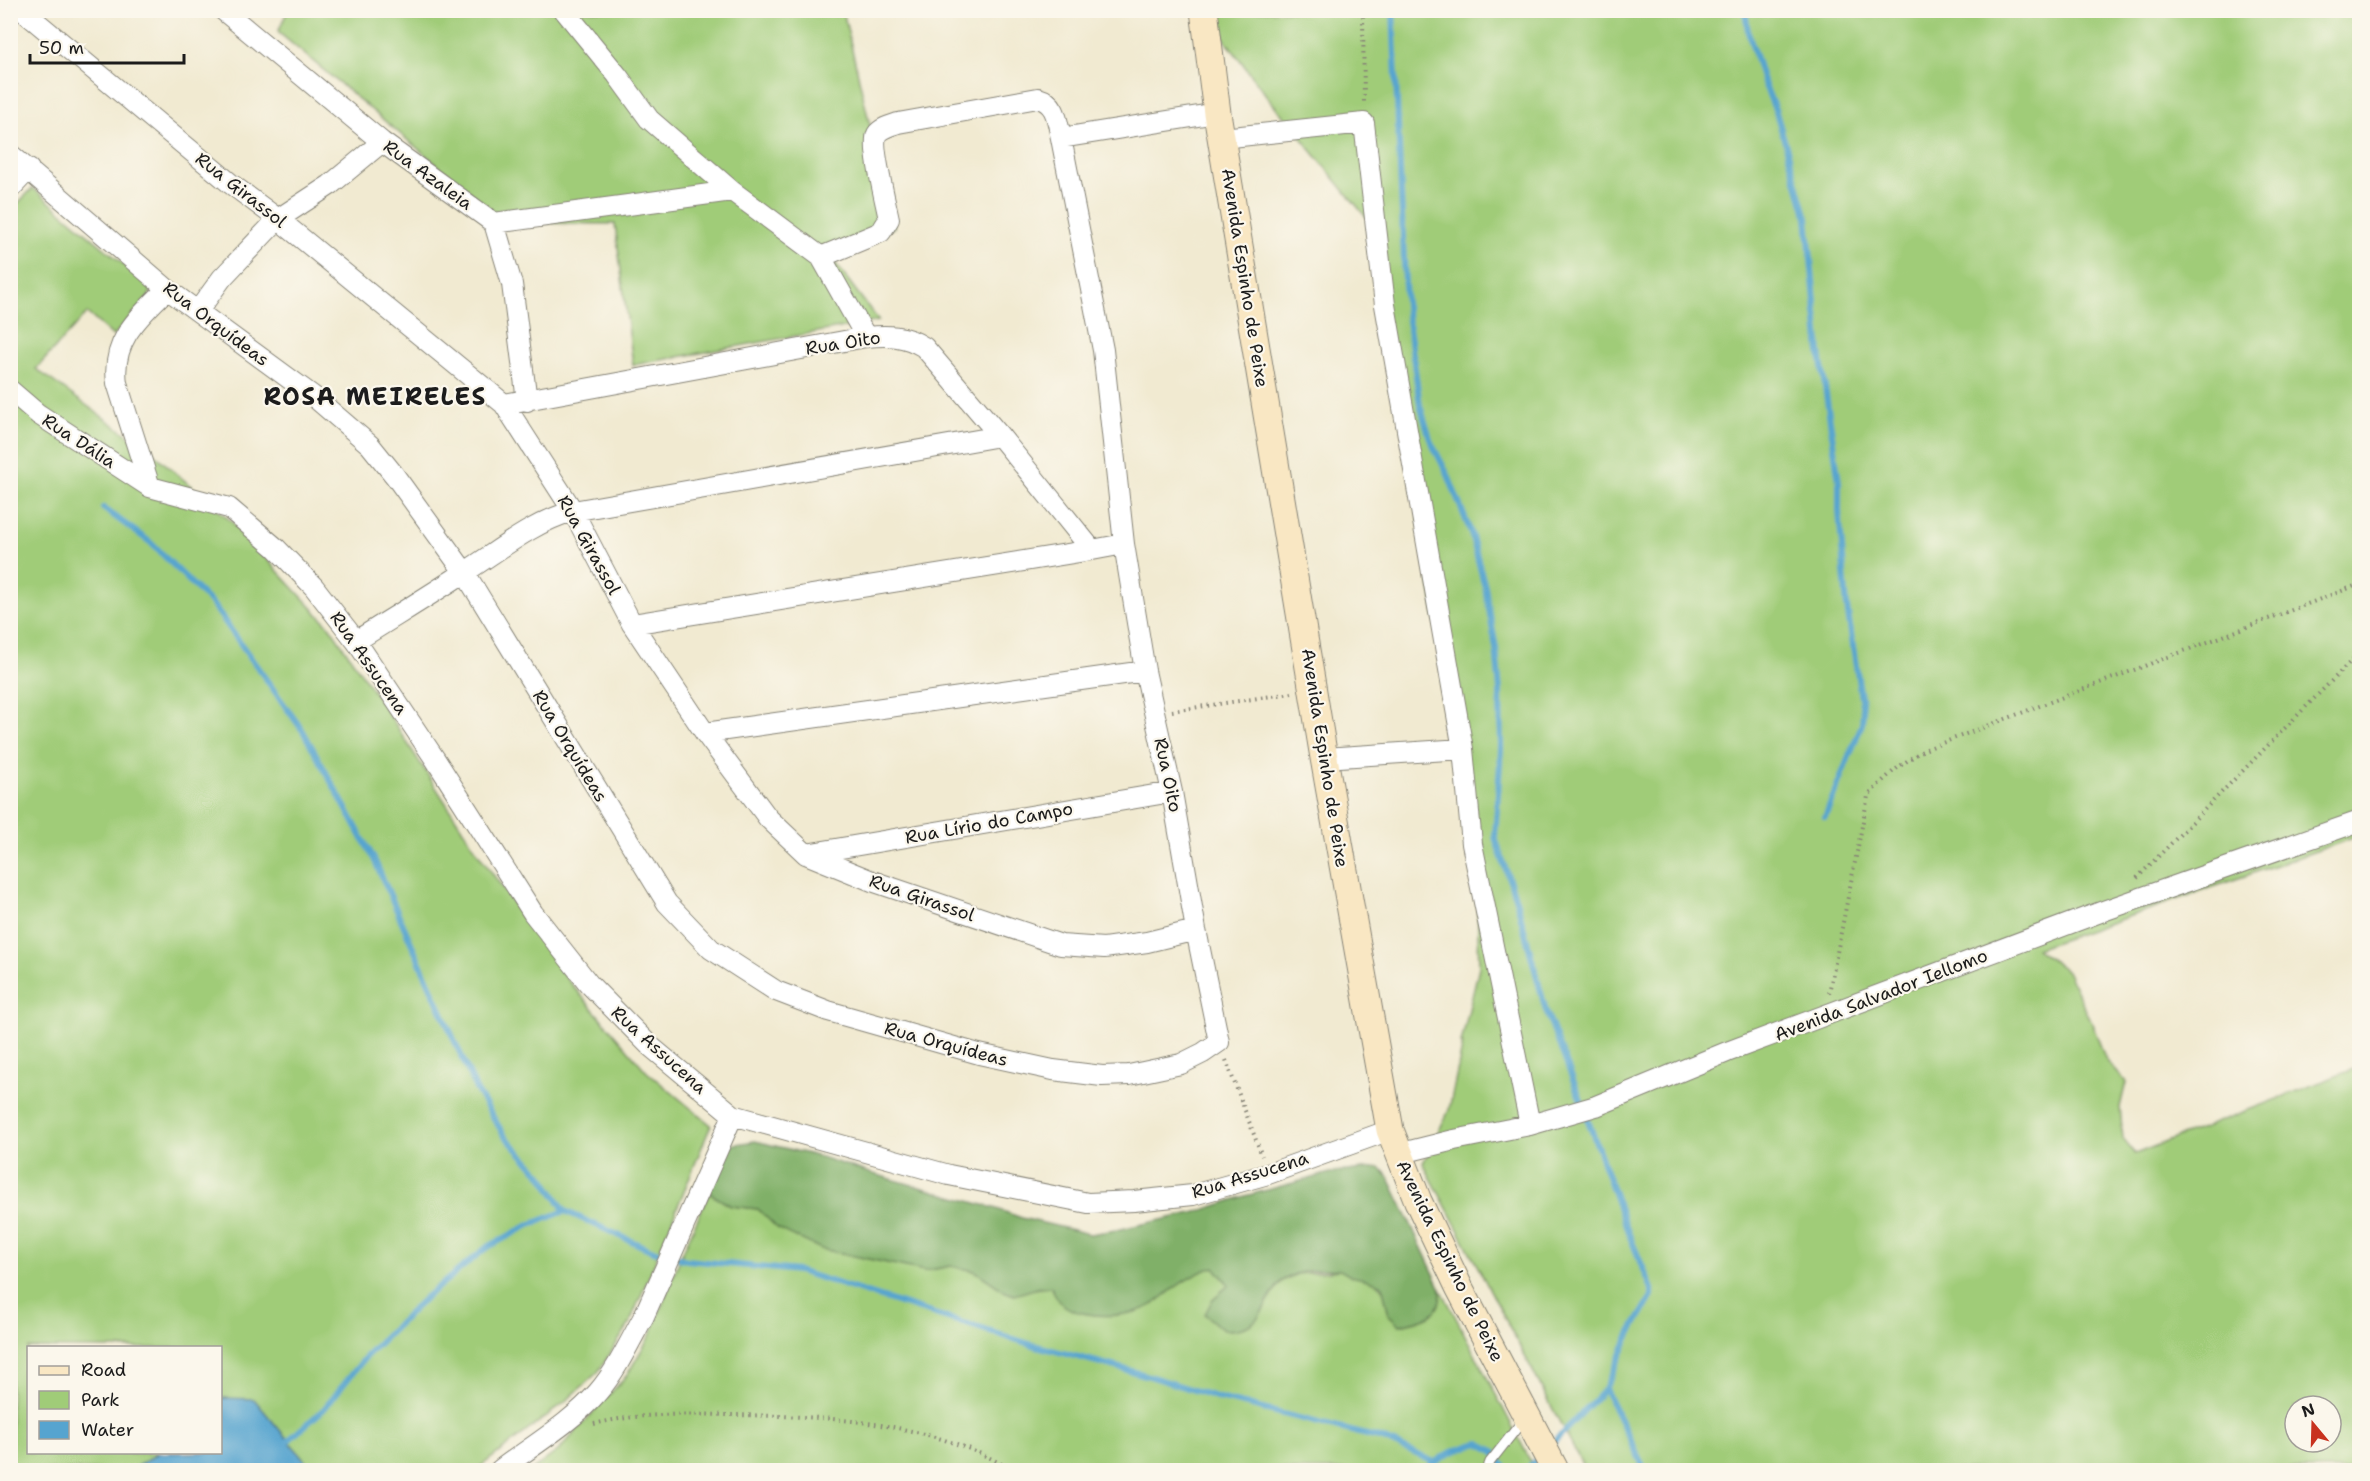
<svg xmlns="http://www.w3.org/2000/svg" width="2370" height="1481" font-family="'Shantell Sans',sans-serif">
	<rect width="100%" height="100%" fill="#fbf7ec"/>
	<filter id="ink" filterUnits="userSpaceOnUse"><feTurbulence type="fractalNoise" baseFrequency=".0167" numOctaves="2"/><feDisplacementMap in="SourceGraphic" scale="12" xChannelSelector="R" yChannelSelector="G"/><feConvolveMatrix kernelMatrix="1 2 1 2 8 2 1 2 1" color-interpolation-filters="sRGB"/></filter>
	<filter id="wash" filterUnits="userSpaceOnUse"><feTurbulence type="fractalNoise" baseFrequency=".008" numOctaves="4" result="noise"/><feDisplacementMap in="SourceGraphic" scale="24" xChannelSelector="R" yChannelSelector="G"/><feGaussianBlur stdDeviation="1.35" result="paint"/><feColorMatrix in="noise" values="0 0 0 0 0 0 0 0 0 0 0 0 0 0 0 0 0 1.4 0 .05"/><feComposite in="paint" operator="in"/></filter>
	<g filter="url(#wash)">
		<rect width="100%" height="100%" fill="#f1ead1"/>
		<path fill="#a0cc78" stroke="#5e744a" stroke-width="1.5" fill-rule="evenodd" d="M288,10L843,11L894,227L832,259L879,321L633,365L615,224L527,223L500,217L278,32Z
			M1221,11H2359V836L2036,949L2067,971L2091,1021L2106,1060L2126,1082L2120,1107L2123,1139L2135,1154L2359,1067V1470H1585L1423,1163L1449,1110L1463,1043H1461L1479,967L1476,865L1370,222L1266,95L1223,37ZM2295,1406H2331V1442H2295Z
			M33,188L148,285L151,291L148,298L113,336L87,313L36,369L153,453L231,521L330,627L392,719L478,853L567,979L647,1072L711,1125L629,1325L598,1372L565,1402L476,1470H313L254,1400L223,1398L221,1400L220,1348H28V1452L158,1453L132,1470H11L10,211Z
			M709,1193L731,1206L758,1209L778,1228L860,1257L925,1271L951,1266L975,1271L1006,1292L1051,1287L1061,1303L1158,1301C1172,1286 1193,1273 1214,1267L1229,1285L1213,1299L1270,1297L1282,1281L1297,1274L1341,1270C1352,1278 1357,1275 1368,1278C1387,1285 1392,1308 1400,1325C1424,1319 1442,1318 1441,1289L1535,1470H532L559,1450L627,1375L651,1334L681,1256Z"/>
		<path fill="#80b068" stroke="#4e6642" stroke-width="1.5" d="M755,1141L821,1157L870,1173L994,1208L1022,1218L1090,1234L1116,1230L1197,1212L1245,1196L1330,1173L1380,1167L1389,1178L1441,1289C1442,1318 1424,1319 1400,1325L1389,1315L1382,1285C1371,1280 1362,1279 1351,1276C1346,1275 1343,1270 1339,1270C1323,1268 1291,1271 1280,1283C1259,1308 1264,1331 1223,1330L1205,1314L1213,1299L1229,1285L1214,1267C1192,1274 1175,1287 1158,1301C1137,1318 1082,1322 1061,1303C1057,1299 1054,1292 1051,1287H1041L1014,1295L1006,1292L975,1271L951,1266L925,1271L821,1249L777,1228L758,1209L731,1206L709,1193L730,1145Z"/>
		<path fill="#56a4cf" stroke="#396076" stroke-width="1.5" d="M223,1398L254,1399L313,1470H132L158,1453L220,1452V1400Z"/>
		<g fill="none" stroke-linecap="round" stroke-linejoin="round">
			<path stroke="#56a4cf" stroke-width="6" d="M1393,10L1406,306L1420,405L1431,442L1448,475L1471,533L1485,587L1496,648L1500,691L1501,749L1495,837L1517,903L1546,1011L1580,1098L1628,1232L1652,1289V1296L1630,1334L1605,1389L1550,1446
				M1745,10L1748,32L1762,78L1776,112L1807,218L1820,353L1839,482V511L1847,607L1863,711L1862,724L1825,817
				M103,508L150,542L213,605L303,731L374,859L476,1089L504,1135L542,1176L565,1211L651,1250L687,1260L798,1271L1033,1345L1146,1375L1219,1398L1383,1439L1434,1462
				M1605,1389L1645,1470
				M283,1445L324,1409L368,1354L426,1297L486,1248L529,1225L565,1211
				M1427,1470C1440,1455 1460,1448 1479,1443L1494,1451L1507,1470
				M1526,1470L1540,1456"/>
		</g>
	</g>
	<g filter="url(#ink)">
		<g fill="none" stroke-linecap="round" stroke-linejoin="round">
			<g stroke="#868376" stroke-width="11">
				<path id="lane" d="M1487,1470L1490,1462L1524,1419"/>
			</g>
			<g stroke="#868376" stroke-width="22">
				<path id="street" d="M22,10L231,184L278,219L504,404L573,511L632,624L705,733L768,818L806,854L872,881L1061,945L1104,948L1147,942L1196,930
					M223,10L382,142L494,223L512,284L527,401
					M564,10L617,75L649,119L732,191L821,257L866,337
					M1061,138L1217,113
					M1222,138L1364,123L1385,305L1463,749L1472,844L1530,1125
					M10,154L167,289L313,396L370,445L395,476L465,573L667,903L711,949L776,991L828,1011L979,1054L1053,1070L1102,1076L1129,1075L1181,1064L1203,1053L1219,1042L1196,930L1172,792L1145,671L1124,544L1092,550L1000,436L924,347C905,335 888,335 866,337L504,404
					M10,189L29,169
					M494,223L732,191
					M821,257L881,232L889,219C886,204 871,145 877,134C881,128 892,125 898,123L1038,98C1057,103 1057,121 1061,138L1103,350L1124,544
					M198,311L222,278L278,219L330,185L382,142
					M10,390L38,414L150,487L229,508L276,548L314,587L356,641L435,759L533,913L589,984L650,1046L733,1115L949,1175L1088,1203L1134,1201L1193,1195L1268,1174L1390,1130
					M150,487L117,383C111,340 139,317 167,289
					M632,624L1092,550
					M356,641C392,618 429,596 465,572C501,549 532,523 573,511L1000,436
					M705,733L1145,671
					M1324,758L1463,749
					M806,854L1172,792
					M1398,1154L1454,1140L1530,1125L1596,1106L1727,1052L2106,910L2360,821
					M500,1470C533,1445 571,1423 598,1392C617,1370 630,1341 644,1316L733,1115"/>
			</g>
			<g stroke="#868376" stroke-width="29">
				<path id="secondary" d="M1204,10L1217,113L1324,758L1390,1130L1418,1201L1459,1287L1555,1470"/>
			</g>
			<path stroke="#868376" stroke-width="4" stroke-dasharray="1.5 4.5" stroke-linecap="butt" d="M1363,10L1364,106
				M1172,711L1292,693
				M2137,878L2360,652
				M1829,993L1868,796C1885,777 1902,763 1924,750L2360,584
				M1226,1060L1262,1156
				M594,1424C639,1413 685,1414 730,1415C826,1416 928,1420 1012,1470"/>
			<use href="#lane" stroke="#fff" stroke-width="9"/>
			<use href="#street" stroke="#fff" stroke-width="20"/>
			<use href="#secondary" stroke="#f9e7c3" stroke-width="27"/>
		</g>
	</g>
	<g text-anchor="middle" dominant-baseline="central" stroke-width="4.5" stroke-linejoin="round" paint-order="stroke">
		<g font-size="18" fill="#1c1c1c" stroke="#fbf7ec">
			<text transform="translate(428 175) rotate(36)">Rua Azaleia</text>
			<text transform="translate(241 190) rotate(38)">Rua Girassol</text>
			<text transform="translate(1245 278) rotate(81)">Avenida Espinho de Peixe</text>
			<text transform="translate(216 324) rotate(37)">Rua Orquídeas</text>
			<text transform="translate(843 343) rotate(-9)">Rua Oito</text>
			<text transform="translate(79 441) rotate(33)">Rua Dália</text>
			<text transform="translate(589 545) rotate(61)">Rua Girassol</text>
			<text transform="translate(369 663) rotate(55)">Rua Assucena</text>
			<text transform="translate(570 746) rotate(59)">Rua Orquídeas</text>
			<text transform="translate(1325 758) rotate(81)">Avenida Espinho de Peixe</text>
			<text transform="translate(1168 775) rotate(78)">Rua Oito</text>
			<text transform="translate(989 823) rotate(-10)">Rua Lírio do Campo</text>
			<text transform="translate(922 898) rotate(19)">Rua Girassol</text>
			<text transform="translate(1881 995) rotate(-21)">Avenida Salvador Iellomo</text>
			<text transform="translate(946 1044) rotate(15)">Rua Orquídeas</text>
			<text transform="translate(659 1050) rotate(42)">Rua Assucena</text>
			<text transform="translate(1250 1175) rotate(-17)">Rua Assucena</text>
			<text transform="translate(1450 1261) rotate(64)">Avenida Espinho de Peixe</text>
		</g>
		<g font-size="24" font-weight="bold" letter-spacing="1.5" fill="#1c1c1c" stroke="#fbf7ec">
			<text x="375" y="397">ROSA MEIRELES</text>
		</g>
	</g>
	<rect width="2370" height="1481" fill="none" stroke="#fbf7ec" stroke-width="36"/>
	<rect x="27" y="1346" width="195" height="108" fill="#fbf7ec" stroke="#a29f99" stroke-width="1.5"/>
	<rect x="39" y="1366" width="30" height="9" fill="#f9e7c3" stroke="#a29f99" stroke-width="1.5"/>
	<text x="81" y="1376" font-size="18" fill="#1c1c1c">Road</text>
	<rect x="39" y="1391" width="30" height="18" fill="#a0cc78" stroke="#a29f99" stroke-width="1.5"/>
	<text x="81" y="1406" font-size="18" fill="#1c1c1c">Park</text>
	<rect x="39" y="1421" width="30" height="18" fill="#56a4cf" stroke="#a29f99" stroke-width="1.5"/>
	<text x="81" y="1436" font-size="18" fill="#1c1c1c">Water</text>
	<g transform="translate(2313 1424) rotate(341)"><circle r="28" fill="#fbf7ec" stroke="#a29f99" stroke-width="1.5"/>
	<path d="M0-4.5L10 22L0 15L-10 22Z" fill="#c8321e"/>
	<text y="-9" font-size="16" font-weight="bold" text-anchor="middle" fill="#1c1c1c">N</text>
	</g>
	<path d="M30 54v9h154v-9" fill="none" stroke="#1c1c1c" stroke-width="3"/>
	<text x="39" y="54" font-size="18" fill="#1c1c1c" stroke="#fbf7ec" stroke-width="4.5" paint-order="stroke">50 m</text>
</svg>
